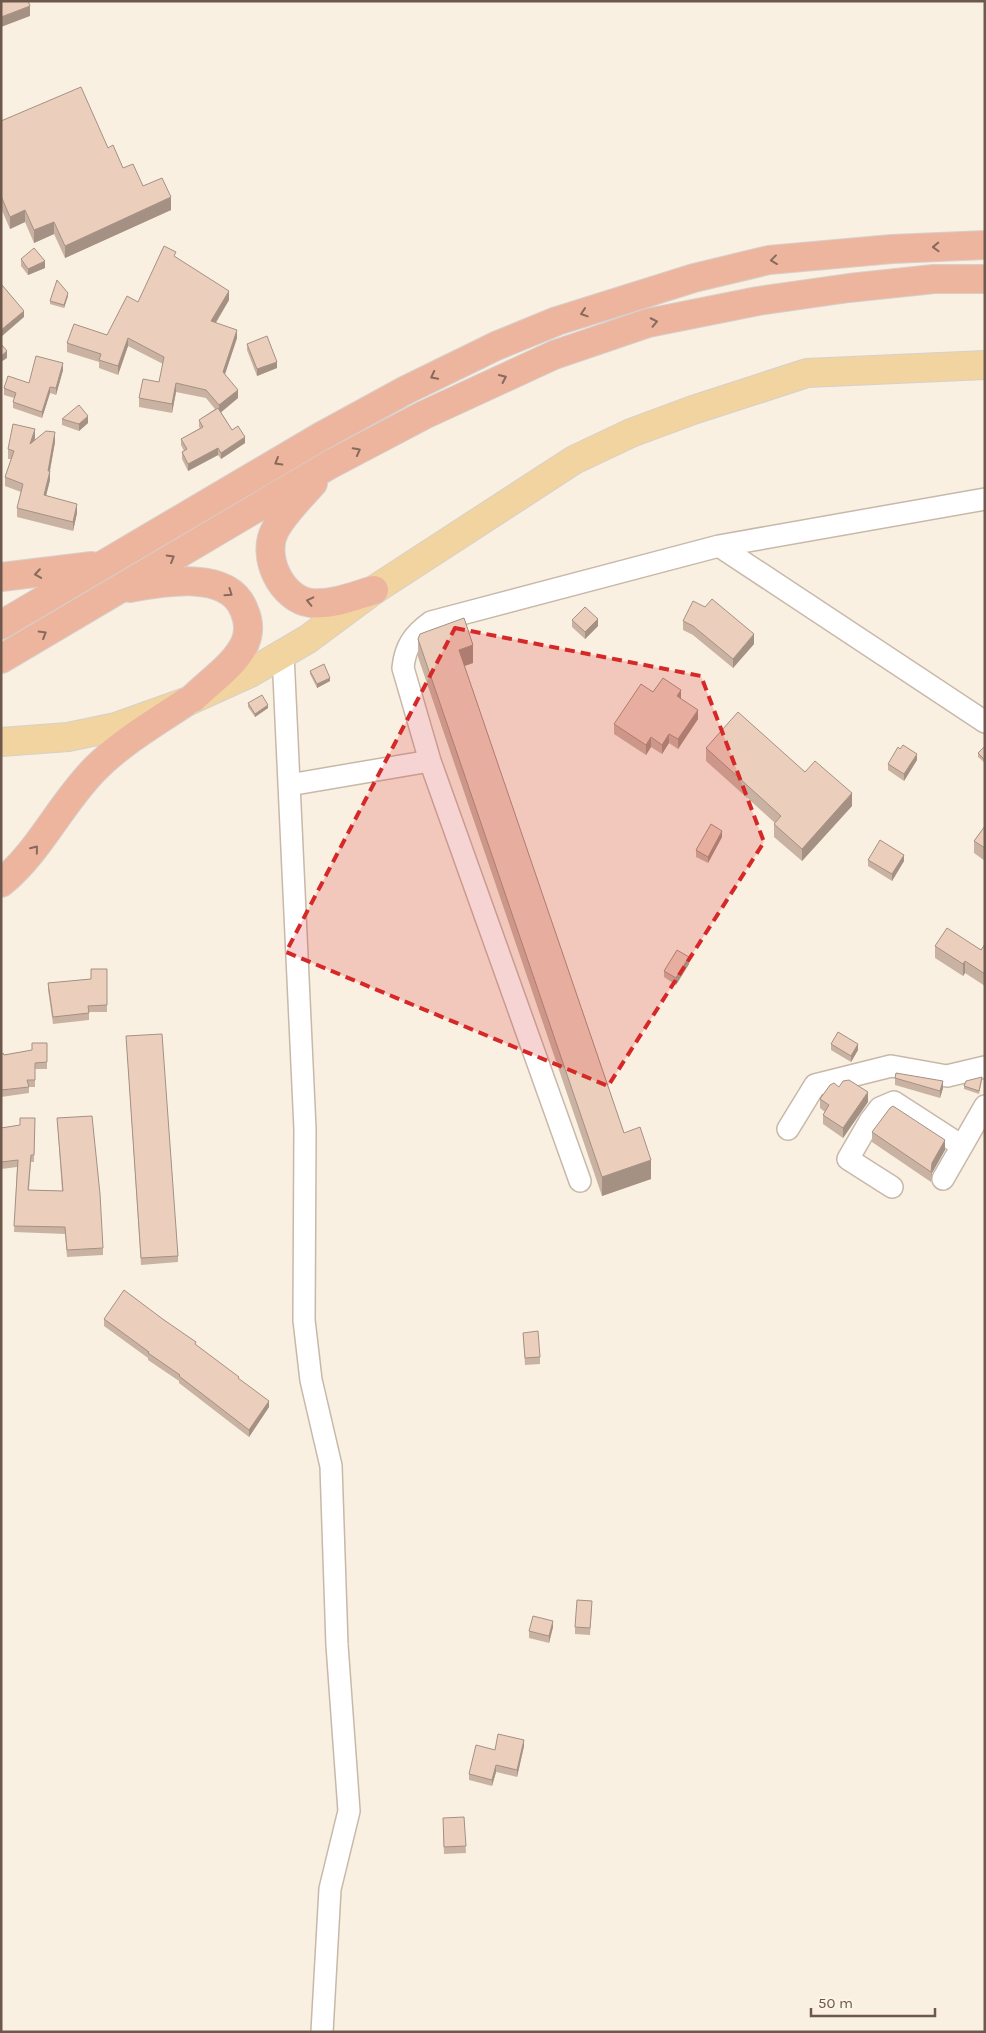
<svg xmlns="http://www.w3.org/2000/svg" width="986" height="2033" font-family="Karla,sans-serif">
	<rect width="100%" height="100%" fill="#f9f0e1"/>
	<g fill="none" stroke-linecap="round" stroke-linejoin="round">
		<g stroke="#c8b8aa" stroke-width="24">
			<path id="minor" d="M719,546L985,722
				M283,654L305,1129L304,1320L311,1380L331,1466L337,1645L349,1811L330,1889L322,2032
				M289,785L430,761
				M788,1129L815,1085L891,1066L947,1076L985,1067
				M943,1179L985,1106
				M580,1181L430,761L403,668C405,647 413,635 431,622L719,546L985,499
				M892,1187L848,1159L870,1121L880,1108L894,1102L962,1146"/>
		</g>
		<g stroke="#d6d0cd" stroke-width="30">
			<path id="major" d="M1,742L68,737L116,727L186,702L250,673L308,639L374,590L574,460L631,433L693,410L807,373L985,365"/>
		</g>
		<g stroke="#d6d0cd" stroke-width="30">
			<path id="highway" d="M313,483C300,498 284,513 275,530C261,556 281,599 311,603C333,605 354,596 374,590
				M1,577L92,566
				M130,588C162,582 229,569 244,610C249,621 250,631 245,643C235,665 210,681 193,698
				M1,625L320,437L406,390L496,346L557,321L694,278L769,260L892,249L985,245
				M1,659L329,465L424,415L554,355L648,323L758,301L849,288L934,279H985
				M1,883C40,851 59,806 94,770C120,743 155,723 186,702"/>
		</g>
		<use href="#minor" stroke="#fff" stroke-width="21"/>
		<use href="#major" stroke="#f1d4a0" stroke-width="28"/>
		<use href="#highway" stroke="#edb49e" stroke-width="28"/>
	</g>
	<path fill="#cab2a2" d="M1,121L108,148L123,168L171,210L65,258L54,234L34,243L25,222L10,229L1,208Z
		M176,257L229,300L216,323L237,338L225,374L238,398L221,412L232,430L245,443L221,459L218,455L188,471L182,459V452L184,451L181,445V439L200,428L199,427V420L215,409L206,398L176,392L172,413L139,407V398L159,382L163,364L128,346L118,375L99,368V362L67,352V343L107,335L138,302Z
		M21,259L45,268L28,275L21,266Z
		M68,296L64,308L50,304V301Z
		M247,344L277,368L257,376L247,350Z
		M63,370L56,395L50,393L42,418L13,408V402L14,398L4,395V388L29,383Z
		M62,419L88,423L79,431L62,425Z
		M35,438V440L55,442L50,471V480L46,495L77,513L73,531L17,517V508L21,492L5,486V477L11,459H8V449Z
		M572,620L598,626L585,639L572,627Z
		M683,621L754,644L733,668L693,635L683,630Z
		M418,639L473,663L464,666L624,1133L651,1179L602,1196L418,657Z
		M310,671L330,681L317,688L310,674Z
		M653,692L681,699L698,719L678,749L669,743L662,754L651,747L646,755L614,734V724Z
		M248,703L268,708L255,717L248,707Z
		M985,746V763L978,757V753Z
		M706,748L805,772L852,806L802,861L774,837V824L775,823L706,761Z
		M917,760L904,781L888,770V764Z
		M985,826V861L974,853V841Z
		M722,837L708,863L696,857V850Z
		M868,860L904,861L892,881L868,866Z
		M985,944V986L965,973L963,976L935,958V946L981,950Z
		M689,964L676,985L664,977V971Z
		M107,969V1012H89V1020L53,1024L48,990V983L91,979Z
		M126,1036L178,1256V1262L141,1265Z
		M47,1043V1069H35V1087H29V1093L1,1097V1054L4,1055L32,1050Z
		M831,1044L858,1050L851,1062L831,1050Z
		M895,1078L943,1088L940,1098L895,1085Z
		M982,1080L979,1094L964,1089V1086Z
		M839,1087L868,1102L843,1138L823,1124V1115L825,1112L820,1108V1099Z
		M35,1118L34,1162H31L29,1190L62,1191L57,1118L103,1248V1255L67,1257L65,1234L14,1232L17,1167L1,1169V1128L20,1125Z
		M872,1132L945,1150L932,1173L931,1182L872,1142Z
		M104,1319L164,1320L196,1345L239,1379L269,1407L249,1437L179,1383V1381L148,1360V1358L104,1326Z
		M523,1333L540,1357V1364L525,1365Z
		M592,1608L590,1635L575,1634V1627Z
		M553,1627L549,1643L529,1638V1631Z
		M524,1746L517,1777L496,1772L492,1786L469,1780V1774L495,1750Z
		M464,1817L466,1853L444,1854L443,1825Z"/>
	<path fill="#a49184" d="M30,6V16L1,27V17Z
		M171,197V210L65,258V246Z
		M25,210V222L10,229V217Z
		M54,222V234L34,243V230Z
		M45,261V268L28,275V269Z
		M229,291V300L211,330V321Z
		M68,293V296L64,308V305Z
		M24,311V317L1,337V330Z
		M237,330V338L223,380V372Z
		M128,338V346L118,375V366Z
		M7,351V358L1,362V356Z
		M277,362V368L257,376V369Z
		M63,363V370L56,395V388Z
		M176,383V392L172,413V404Z
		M50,387V393L42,418V412Z
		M238,390V398L219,414V405Z
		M88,416V423L79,431V424Z
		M35,429V438L30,453V444Z
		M55,432V442L49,475L50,471V480L44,504V495Z
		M245,437V443L221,459V453Z
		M218,448V455L188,471V464Z
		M77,504V513L73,531V522Z
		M598,619V626L585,639V632Z
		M754,634V644L733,668V659Z
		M473,645V663L459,668V650Z
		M330,678V681L317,688V684Z
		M681,690V700L677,696Z
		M268,705V708L255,717V714Z
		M698,710V719L678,749V739Z
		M669,734V743L662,754V745Z
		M651,737V747L646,755V745Z
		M917,754V760L904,781V774Z
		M852,793V806L802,861V849Z
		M722,831V837L708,863V857Z
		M904,855V861L892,881V874Z
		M689,957V964L676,985V978Z
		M965,961V973L963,976V964Z
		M858,1044V1050L851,1062V1056Z
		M943,1081V1088L940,1098V1091Z
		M868,1092V1102L843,1138V1128Z
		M945,1140V1150L932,1173L931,1182L932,1163Z
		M651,1160V1179L602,1196V1177Z
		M269,1401V1407L249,1437V1430Z
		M553,1621V1627L549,1643V1636Z
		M524,1740V1746L517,1777V1770Z
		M496,1765V1772L492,1786V1780Z"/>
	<path fill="#ebcfbc" stroke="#a49184" d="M1,1H28L30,6L1,17Z
		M81,87L108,148L113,145L123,168L133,164L143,186L162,178L171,197L65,246L54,222L34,230L25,210L10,217L1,196V121Z
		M164,246L176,252L174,256L229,291L211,321L237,330L223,372L238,390L219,405L206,390L176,383L172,404L139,398L143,379L159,382L164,357L128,338L118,366L99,360L101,354L67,343L74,324L107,335L127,296L138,302Z
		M34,248L45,261L28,269L21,259Z
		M57,280L68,293L64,305L50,301Z
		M2,285L24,311L1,330V286Z
		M267,336L277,362L257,369L247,344Z
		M1,344L7,351L1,356Z
		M36,356L63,363L56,388L50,387L42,412L13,402L16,393L4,388L8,376L29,383Z
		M79,405L88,416L79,424L62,419Z
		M218,408L232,430L238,426L245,437L221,453L218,448L188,464L182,452L187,449L181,439L203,427L199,420Z
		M13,424L35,429L30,444L46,431L55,432L48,471H50L44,495L77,504L73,522L17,508L23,484L5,477L14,451L8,449Z
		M712,599L754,634L733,659L693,626L683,621L693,601L705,607Z
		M585,607L598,619L585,632L572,620Z
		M464,618L473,645L459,650L624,1133L640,1127L651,1160L602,1177L418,639L420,634Z
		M324,664L330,678L317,684L310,671Z
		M663,678L681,690L677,696L698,710L678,739L669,734L662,745L651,737L646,745L614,724L641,684L653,692Z
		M262,695L268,705L255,714L248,703Z
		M738,712L805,772L815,761L852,793L802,849L774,824L781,816L706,748Z
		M903,745L917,754L904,774L888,764L898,747L900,749Z
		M985,746V760L978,753Z
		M711,824L722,831L708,857L696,850Z
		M985,826V848L974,841Z
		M880,840L904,855L892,874L868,860Z
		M947,928L981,950L985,944V974L965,961L963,964L935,946Z
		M677,950L689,957L676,978L664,971Z
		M91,969H107V1005L88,1006L89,1013L53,1017L48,983L91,979Z
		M838,1032L858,1044L851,1056L831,1044Z
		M162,1034L178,1256L141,1258L126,1036Z
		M32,1043H47V1062L35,1063V1080H27L29,1087L1,1090V1054L3,1053L4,1055L32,1050Z
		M896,1073L943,1081L940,1091L895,1078Z
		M982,1077L979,1091L964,1086L966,1081Z
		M849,1080L868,1092L843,1128L823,1115L829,1105L820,1099L830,1085L834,1083L839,1087L843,1081Z
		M893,1106L945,1140L932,1163L931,1172L872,1132L890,1108Z
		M92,1116L100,1194L103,1248L67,1250L65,1227L14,1226L18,1160L1,1162V1128L20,1125V1118H35L34,1155H31L28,1190L63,1191L57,1118Z
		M124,1290L164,1320L196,1342L195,1344L239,1377L238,1378L269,1401L249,1430L179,1376L180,1375L148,1353L149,1352L104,1319Z
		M538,1331L540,1357L525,1358L523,1333Z
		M577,1600L592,1601L590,1628L575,1627Z
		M533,1616L553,1621L549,1636L529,1631Z
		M498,1734L524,1740L517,1770L496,1765L492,1780L469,1774L476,1745L495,1750Z
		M464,1817L466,1846L444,1847L443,1818Z"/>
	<defs><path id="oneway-chevron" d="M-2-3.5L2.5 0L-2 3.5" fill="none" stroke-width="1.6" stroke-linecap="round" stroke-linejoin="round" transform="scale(1.25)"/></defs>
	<g stroke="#876a5c">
		<use href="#oneway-chevron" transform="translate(936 247) rotate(178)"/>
		<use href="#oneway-chevron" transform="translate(774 260) rotate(173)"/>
		<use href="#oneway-chevron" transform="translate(584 313) rotate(162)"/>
		<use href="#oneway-chevron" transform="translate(654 322) rotate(-12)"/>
		<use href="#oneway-chevron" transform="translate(434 376) rotate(153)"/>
		<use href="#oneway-chevron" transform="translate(503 378) rotate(-25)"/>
		<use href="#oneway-chevron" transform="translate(357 451) rotate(-28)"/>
		<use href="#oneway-chevron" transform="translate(278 462) rotate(150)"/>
		<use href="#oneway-chevron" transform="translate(171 558) rotate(-30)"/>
		<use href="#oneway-chevron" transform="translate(38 574) rotate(172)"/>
		<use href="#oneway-chevron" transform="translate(229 593) rotate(35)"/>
		<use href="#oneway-chevron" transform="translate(310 601) rotate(-167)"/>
		<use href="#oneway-chevron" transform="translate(43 634) rotate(-31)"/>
		<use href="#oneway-chevron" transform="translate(35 849) rotate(-51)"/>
	</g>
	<path fill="#d62828" fill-opacity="0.2" stroke="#d62828" stroke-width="4" stroke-dasharray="10 6" stroke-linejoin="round" d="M455,628L701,676L764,842L608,1086L286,952Z"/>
	<rect width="986" height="2033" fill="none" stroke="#6d584b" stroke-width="5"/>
	<path d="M811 2008v8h124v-8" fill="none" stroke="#6d584b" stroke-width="2.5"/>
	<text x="818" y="2008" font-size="15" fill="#6d584b" stroke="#fdf4e7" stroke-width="4" paint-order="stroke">50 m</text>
</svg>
